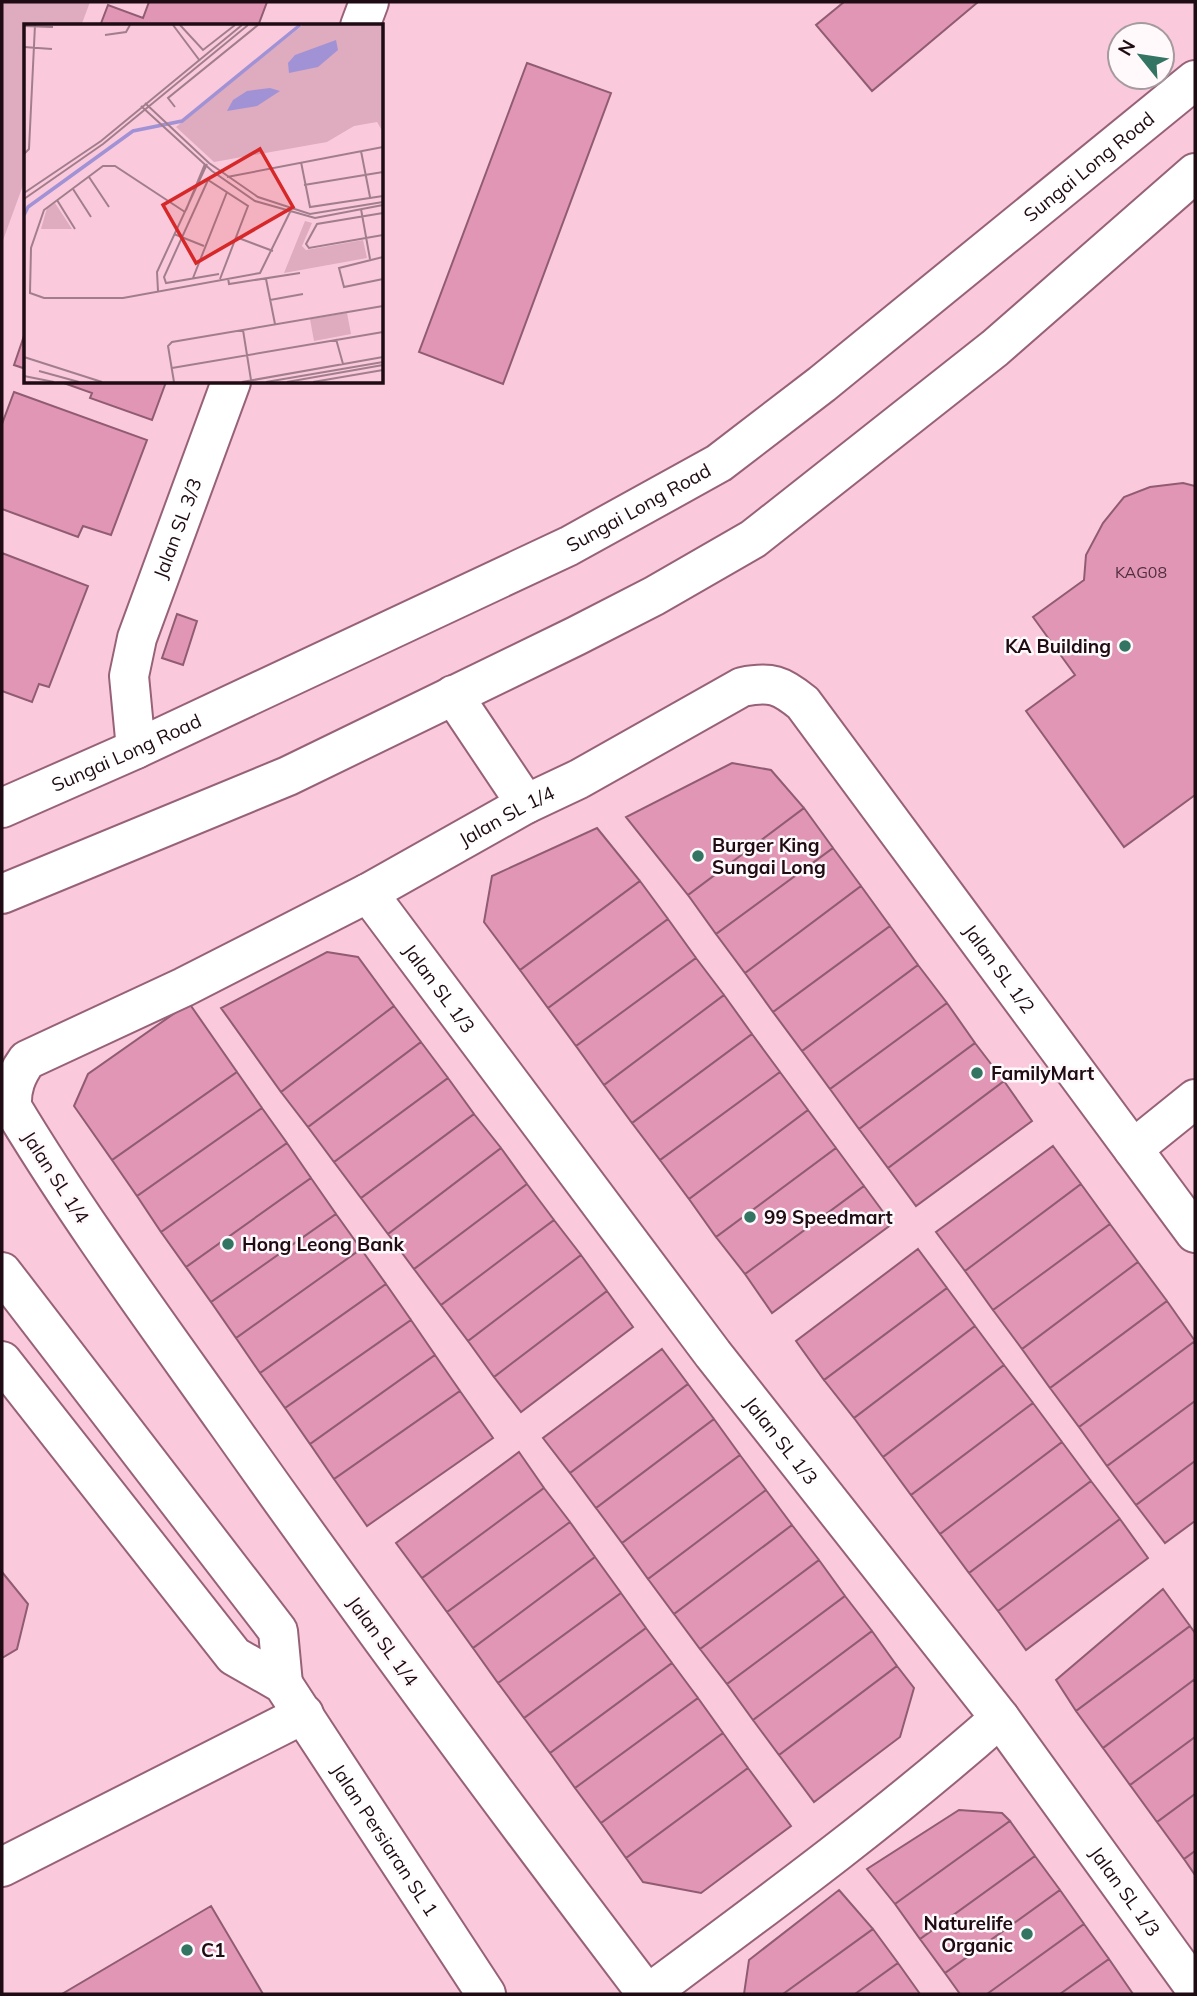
<svg xmlns="http://www.w3.org/2000/svg" width="1197" height="1996" font-family="Mulish,sans-serif">
	<rect width="100%" height="100%" fill="#facadc"/>
	<path fill="#deabbf" d="M2,2H90L81,26H26V177L2,243Z"/>
	<path fill="#e296b5" stroke="#905c71" stroke-width="2" d="M149,2H267L258,26H100L108,5L143,18Z
		M844,2H978L872,91L816,25Z
		M527,63L611,93L503,384L419,352Z
		M26,330V369L14,365Z
		M61,382H166L152,420L90,398L92,393Z
		M14,392L147,440L111,535L83,526L78,537L2,509V424Z
		M1183,483L1195,486V795L1124,847L1026,711L1075,675L1033,617L1084,580L1086,555L1103,523L1124,497L1150,487Z
		M2,553L88,586L49,687L39,684L32,702L2,691Z
		M177,614L197,621L183,665L162,658Z
		M732,763L771,770L804,808L688,895L626,817Z
		M804,808L833,848L716,934L688,895Z
		M597,828L640,881L520,970L484,922L492,876Z
		M833,848L861,886L745,973L716,934Z
		M640,881L668,919L548,1008L520,970Z
		M861,886L890,926L773,1012L745,973Z
		M668,919L696,958L576,1046L548,1008Z
		M890,926L918,965L802,1051L773,1012Z
		M327,952L358,957L394,1006L281,1092L221,1008Z
		M696,958L724,995L604,1085L576,1046Z
		M918,965L947,1003L830,1089L802,1051Z
		M724,995L752,1034L632,1123L604,1085Z
		M189,1003L237,1072L112,1160L74,1106L88,1074Z
		M947,1003L975,1043L859,1129L830,1089Z
		M394,1006L421,1042L308,1127L281,1092Z
		M752,1034L780,1072L660,1160L632,1123Z
		M421,1042L448,1078L334,1162L308,1127Z
		M975,1043L1004,1081L888,1168L859,1129Z
		M237,1072L262,1108L137,1196L112,1160Z
		M780,1072L808,1110L689,1199L660,1160Z
		M448,1078L474,1114L361,1198L334,1162Z
		M1004,1081L1032,1121L916,1206L888,1168Z
		M262,1108L287,1143L161,1232L137,1196Z
		M808,1110L836,1148L716,1237L689,1199Z
		M474,1114L501,1148L388,1234L361,1198Z
		M287,1143L311,1178L186,1267L161,1232Z
		M1053,1146L1081,1184L965,1271L936,1232Z
		M501,1148L527,1184L414,1269L388,1234Z
		M836,1148L864,1186L745,1274L716,1237Z
		M311,1178L336,1214L211,1302L186,1267Z
		M527,1184L554,1220L441,1305L414,1269Z
		M1081,1184L1110,1224L993,1310L965,1271Z
		M864,1186L892,1224L772,1313L745,1274Z
		M336,1214L361,1249L236,1338L211,1302Z
		M554,1220L581,1255L468,1341L441,1305Z
		M1110,1224L1138,1262L1022,1349L993,1310Z
		M361,1249L386,1284L260,1373L236,1338Z
		M918,1249L947,1288L824,1380L796,1341Z
		M581,1255L607,1291L494,1377L468,1341Z
		M1138,1262L1167,1301L1050,1388L1022,1349Z
		M386,1284L411,1320L285,1408L260,1373Z
		M947,1288L975,1326L854,1418L824,1380Z
		M607,1291L633,1327L521,1412L494,1377Z
		M1167,1301L1195,1341L1079,1427L1050,1388Z
		M411,1320L435,1355L310,1444L285,1408Z
		M975,1326L1004,1365L883,1457L854,1418Z
		M1195,1341V1401L1107,1466L1079,1427Z
		M662,1349L688,1384L570,1473L543,1438Z
		M435,1355L460,1391L334,1479L310,1444Z
		M1004,1365L1033,1403L911,1495L883,1457Z
		M688,1384L714,1419L596,1508L570,1473Z
		M460,1391L493,1438L367,1526L334,1479Z
		M1195,1401V1461L1136,1505L1107,1466Z
		M1033,1403L1062,1442L940,1534L911,1495Z
		M714,1419L740,1455L622,1543L596,1508Z
		M1062,1442L1091,1481L969,1573L940,1534Z
		M519,1452L544,1488L422,1578L396,1543Z
		M740,1455L766,1490L648,1579L622,1543Z
		M1195,1461V1521L1165,1543L1136,1505Z
		M1091,1481L1120,1519L998,1611L969,1573Z
		M544,1488L570,1522L447,1612L422,1578Z
		M766,1490L792,1525L674,1614L648,1579Z
		M1120,1519L1148,1558L1026,1650L998,1611Z
		M570,1522L595,1557L473,1648L447,1612Z
		M792,1525L819,1560L700,1649L674,1614Z
		M595,1557L621,1593L498,1683L473,1648Z
		M819,1560L845,1596L727,1684L700,1649Z
		M2,1572L28,1604L17,1649L2,1658Z
		M1163,1589L1190,1626L1076,1711L1056,1680Z
		M621,1593L646,1628L524,1718L498,1683Z
		M845,1596L872,1631L753,1720L727,1684Z
		M1190,1626L1195,1633V1679L1103,1748L1076,1711Z
		M646,1628L672,1663L550,1753L524,1718Z
		M872,1631L897,1666L779,1755L753,1720Z
		M672,1663L698,1698L575,1788L550,1753Z
		M897,1666L914,1688L900,1737L814,1802L779,1755Z
		M1195,1679V1737L1130,1785L1103,1748Z
		M698,1698L723,1733L601,1823L575,1788Z
		M723,1733L748,1768L626,1858L601,1823Z
		M1195,1737V1794L1157,1822L1130,1785Z
		M748,1768L791,1826L701,1893L643,1882L626,1858Z
		M1195,1794V1851L1184,1859L1157,1822Z
		M959,1810L1002,1813L1010,1821L895,1904L867,1869Z
		M1010,1821L1035,1856L920,1939L895,1904Z
		M1195,1851V1875L1184,1859Z
		M1035,1856L1060,1890L945,1973L920,1939Z
		M839,1890L873,1929L783,1994H744L749,1960Z
		M1060,1890L1084,1924L987,1994H960L945,1973Z
		M211,1906L263,1994H62Z
		M1084,1924L1109,1959L1060,1994H987Z
		M873,1929L898,1963L855,1994H783Z
		M1109,1959L1133,1994H1060Z
		M898,1963L920,1994H855Z"/>
	<g fill="none" stroke-linecap="round" stroke-linejoin="round">
		<g stroke="#976278" stroke-width="42">
			<g id="minor">
				<path d="M360,26L369,2"/>
				<path d="M453,695L526,804"/>
				<path id="s1" d="M136,749L129,676L137,638L231,382"/>
				<path id="s2" d="M2,808L136,749L569,546L719,463L822,384L1195,80"/>
				<path id="s3" d="M368,893L713,1354L1000,1718L1195,1988"/>
				<path d="M2,894L288,776L576,636L654,596L753,539L995,348L1195,173"/>
				<path d="M1133,1149L1195,1099"/>
				<path d="M2,1272L278,1631L283,1684"/>
				<path id="s4" d="M2,1361L234,1656L283,1684L486,1994"/>
				<path d="M2,1867L304,1714"/>
				<path id="s5" d="M647,1994C503,1805 362,1614 225,1420C152,1317 77,1215 12,1107C11,1089 16,1075 27,1060L184,987L368,893L526,804L579,779L742,687C771,681 781,685 803,703L1195,1233"/>
				<path d="M648,1994C768,1905 888,1817 1000,1718"/>
			</g>
		</g>
		<use href="#minor" stroke="#fff" stroke-width="38"/>
	</g>
	<g fill="#337463" stroke="#fff9fb" stroke-width="2.5">
		<circle cx="1125" cy="646" r="7"/>
		<circle cx="698" cy="856" r="7"/>
		<circle cx="977" cy="1073" r="7"/>
		<circle cx="750" cy="1217" r="7"/>
		<circle cx="228" cy="1244" r="7"/>
		<circle cx="1027" cy="1934" r="7"/>
		<circle cx="187" cy="1950" r="7"/>
	</g>
	<g text-anchor="middle" dominant-baseline="central" stroke-width="5" stroke-linejoin="round" paint-order="stroke">
		<g font-size="16" fill="#4f2e3c">
			<text x="1141" y="572">KAG08</text>
		</g>
		<g font-size="19" fill="#1e0b13" stroke="#fff9fb">
			<text stroke="none"><textPath href="#s2" startOffset="1270">Sungai Long Road</textPath></text>
			<text stroke="none"><textPath href="#s2" startOffset="704">Sungai Long Road</textPath></text>
			<text stroke="none"><textPath href="#s1" startOffset="229">Jalan SL 3/3</textPath></text>
			<text stroke="none"><textPath href="#s2" startOffset="136">Sungai Long Road</textPath></text>
			<text stroke="none"><textPath href="#s5" startOffset="1680">Jalan SL 1/4</textPath></text>
			<text stroke="none"><textPath href="#s5" startOffset="2345">Jalan SL 1/2</textPath></text>
			<text stroke="none"><textPath href="#s3" startOffset="119">Jalan SL 1/3</textPath></text>
			<text transform="translate(56 1177) rotate(57)">Jalan SL 1/4</text>
			<text stroke="none"><textPath href="#s3" startOffset="686">Jalan SL 1/3</textPath></text>
			<text transform="translate(383 1641) rotate(54)">Jalan SL 1/4</text>
			<text stroke="none"><textPath href="#s4" startOffset="618">Jalan Persiaran SL 1</textPath></text>
			<text stroke="none"><textPath href="#s3" startOffset="1253">Jalan SL 1/3</textPath></text>
		</g>
		<g font-size="19" font-weight="bold" fill="#1e0b13" stroke="#fff9fb" text-anchor="start">
			<text x="1111" y="646" text-anchor="end">KA Building</text>
			<text x="712" y="845">Burger King<tspan x="712" dy="22">Sungai Long</tspan></text>
			<text x="991" y="1073">FamilyMart</text>
			<text x="764" y="1217">99 Speedmart</text>
			<text x="242" y="1244">Hong Leong Bank</text>
			<text x="1013" y="1923" text-anchor="end">Naturelife<tspan x="1013" dy="22">Organic</tspan></text>
			<text x="201" y="1950">C1</text>
		</g>
	</g>
	<g transform="translate(24 24)">
		<rect width="359" height="359" fill="#facadc"/>
		<path d="M279,1H359V108L353,98L330,102L303,118L190,138L152,103ZM31,179L48,205H17L23,184ZM281,197L288,199L278,222L282,226L339,216L343,234L260,249ZM323,289L327,310L290,317L286,295Z" fill="#deabbf"/>
		<path d="M312,16L314,26L294,43L265,49L264,39L271,31ZM246,64L256,67L233,82L203,87L209,76L223,67Z" fill="#a192d6"/>
		<path fill="none" stroke="#a192d6" stroke-width="3.5" d="M0,191L4,183L109,107L158,97L276,1"/>
		<path fill="none" stroke="#a27e8c" stroke-width="2" d="M149,1L176,37M156,1L179,26L211,1M0,2L29,3M81,11L102,8L106,1M0,23L28,25M121,79L185,139L234,173L286,190L359,178M117,82L188,147L231,177L291,194L359,181M151,83L144,74L234,1M337,127L346,173M0,130L5,125L11,1M277,138L286,183L359,172M65,153L85,183M203,153L359,123M280,161L359,148M49,165L67,193M0,169L77,117L218,1M0,175L79,120L224,1M33,176L51,205M337,185L346,235M162,186L181,140M161,188L91,142H79L20,186L7,224L6,269L20,274H99L236,249L267,186M359,189L293,200L282,220L285,224L359,211M150,210L180,222M212,213L249,227M359,233L315,244L320,263L359,255M195,250L142,259L140,253L184,156L224,182L196,255M169,254L203,168M204,254L205,260L276,249M242,255L251,300M134,267L133,248L183,140M246,276L279,270M219,306L227,356M312,315L319,340M0,333L78,358M148,344L359,308M15,347L55,358M0,352L30,358M150,358L144,322L148,318L359,282M218,358L359,333M242,358L359,338M263,358L359,341M289,358L359,346"/>
		<path fill="#d62828" fill-opacity="0.15" stroke="#d62828" stroke-width="3.5" d="M236,125L269,183L172,239L139,181Z"/>
		<rect width="359" height="359" fill="none" stroke="#1e0b13" stroke-width="3.5"/>
	</g>
	<rect width="1197" height="1996" fill="none" stroke="#1e0b13" stroke-width="7"/>
	<g transform="translate(1141 56) rotate(300)"><circle r="33" fill="#fff9fb" stroke="#a59a9e" stroke-width="2"/>
	<path d="M0-5L12 26L0 18L-12 26Z" fill="#337463"/>
	<text y="-10" font-size="19" font-weight="bold" text-anchor="middle" fill="#1e0b13">N</text>
	</g>
</svg>
